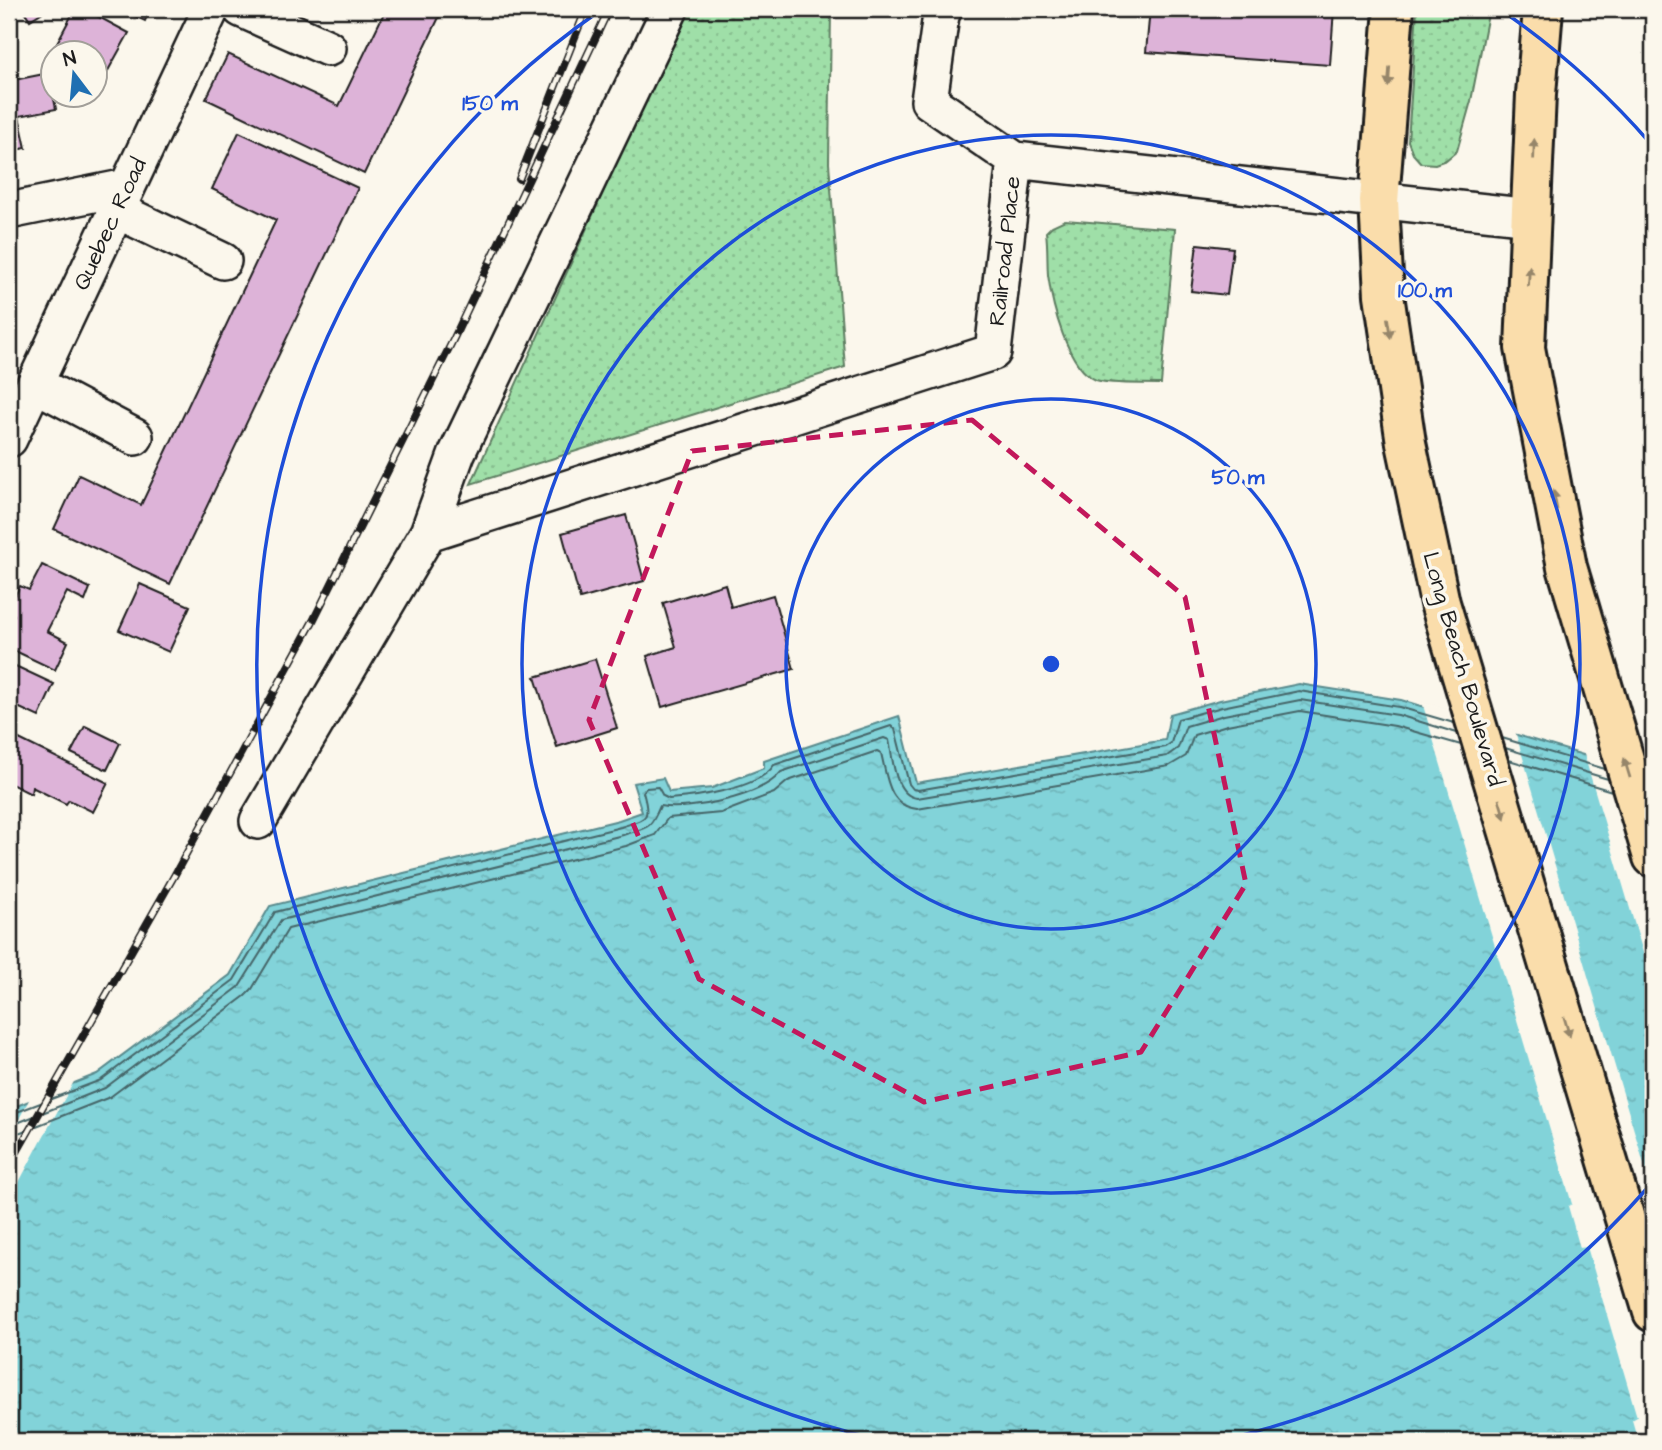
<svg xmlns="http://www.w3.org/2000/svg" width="1662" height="1450" font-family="'Architects Daughter',sans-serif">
	<defs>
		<pattern id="grass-dots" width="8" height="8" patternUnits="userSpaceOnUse" patternTransform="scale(1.75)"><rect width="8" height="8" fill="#9fdfa8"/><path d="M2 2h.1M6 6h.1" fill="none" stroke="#88bf90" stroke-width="1.8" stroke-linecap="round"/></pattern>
		<pattern id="water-ripples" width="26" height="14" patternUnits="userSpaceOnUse" patternTransform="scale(1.75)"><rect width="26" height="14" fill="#82d3d9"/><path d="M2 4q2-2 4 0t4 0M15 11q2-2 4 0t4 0" fill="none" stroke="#70b5ba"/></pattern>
	</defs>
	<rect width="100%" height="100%" fill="#fbf7ec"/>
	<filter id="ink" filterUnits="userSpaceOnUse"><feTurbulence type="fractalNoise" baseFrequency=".0143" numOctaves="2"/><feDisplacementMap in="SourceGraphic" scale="14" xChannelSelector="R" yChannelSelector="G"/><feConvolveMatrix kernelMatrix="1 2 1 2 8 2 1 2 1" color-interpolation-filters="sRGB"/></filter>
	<g filter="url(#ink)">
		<path fill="url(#grass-dots)" stroke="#5e7e62" stroke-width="2" d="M686,9H831L829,163L845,367L471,484Z
			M1417,9H1489L1471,101L1457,151L1446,160L1435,164L1421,163L1413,154L1408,141Z
			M1065,220L1175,229L1161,384C1145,383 1110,385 1096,380C1067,368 1052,304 1048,275C1047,261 1048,247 1046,232L1052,226Z"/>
		<path fill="url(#water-ripples)" stroke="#598a8d" stroke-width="2" d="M1299,684L1401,700L1653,776V1441H9V1109L97,1074L230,975L270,906L619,820L642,812L633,783L663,778L669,792L712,788L764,768V761L899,716L916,783L1165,740L1170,714L1220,700Z"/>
		<path fill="#fbf7ec" d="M1422,702L1515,731L1650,1184L1653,1183V1441H1638L1632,1420L1637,1417L1587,1247L1580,1248L1568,1206L1572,1204Z
			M1583,751L1653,773V986Z
			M76,1078L41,1141L9,1201V1138L31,1096Z"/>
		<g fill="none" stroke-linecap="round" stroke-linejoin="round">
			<path stroke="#456568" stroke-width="2" d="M1502,738L1605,769
				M1505,748L1608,779
				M1509,760L1612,791
				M9,1115L101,1080L234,980L275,912L621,827C647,818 651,820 643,792L646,788L658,787L663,796L669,799C696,797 759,789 774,765L891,726L895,729L909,784L913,789L918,790L1165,747L1171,743L1178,719L1222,707L1299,691L1399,707L1454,723
				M9,1124L17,1123L105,1088L239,987L281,920L623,835C648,827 650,830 660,806C688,812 763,796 781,772L884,738L889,740C893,759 894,795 917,798L1167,756L1178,748L1186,726L1224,715L1300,700L1398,715L1457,733
				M9,1134L21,1132L110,1097L245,996L252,989L288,929L626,846L655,835L668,818L721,813L774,793L788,781L877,751L881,753C887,777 888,806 917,809L1169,766L1186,756L1194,735L1227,725L1300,711L1395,726L1461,745"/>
		</g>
		<path fill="#ddb3d8" stroke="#1c1c1c" stroke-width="2" d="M23,9H47L30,20Z
			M75,9H84L129,33L95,94L94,52H55L53,50Z
			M120,9H150L145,21Z
			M386,9H443L364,174L206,99L228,54L339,106Z
			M1150,9H1334L1330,65L1146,52Z
			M49,73L56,109L19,116L26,148L15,150L17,159L9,161V81Z
			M239,132L358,188L170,584L54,529L79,475L141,505L276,220L212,189Z
			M1197,244L1233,248L1227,295L1191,291Z
			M626,515L644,581L580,599L562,533Z
			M42,565L90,588L85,601L67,592L47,631L68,642L55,670L9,648V625L14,615L9,607L20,586L29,590Z
			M140,584L190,606L169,652L119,630Z
			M725,584L731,607L773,595L794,669L662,707L647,656L676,647L663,603Z
			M595,659L617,728L557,747L535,677Z
			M9,663L54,684L39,717L9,703Z
			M85,726L120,743L107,770L71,753Z
			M9,734L108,783L93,812L69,800L66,804L32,787L31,794L9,783Z"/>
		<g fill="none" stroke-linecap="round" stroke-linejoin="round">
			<g stroke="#1c1c1c" stroke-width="40">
				<path id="minor" d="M241,9L328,48
					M944,9L941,15L929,101L1015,160
					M116,210L223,261
					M9,211L127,187
					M35,384L135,437
					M9,439L211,9
					M428,533L993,352L1015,160L1531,217
					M258,821L428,533L457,453L670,9"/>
			</g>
			<g stroke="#1c1c1c" stroke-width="44">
				<path id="major" d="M1394,9L1379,201L1384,295L1406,443L1440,603L1653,1312
					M1543,9L1536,94L1525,348L1567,567L1653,857"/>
			</g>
			<use href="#minor" stroke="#fbf7ec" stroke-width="35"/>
			<use href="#major" stroke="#faddab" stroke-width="38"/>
			<g stroke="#1c1c1c" stroke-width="8">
				<path id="rail" d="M519,179L586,9
					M9,1166L174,876L313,621L454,338L609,9"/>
			</g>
			<use href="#rail" stroke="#fbf7ec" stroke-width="5" stroke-dasharray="16" stroke-linecap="butt"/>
		</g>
		<defs><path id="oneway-solid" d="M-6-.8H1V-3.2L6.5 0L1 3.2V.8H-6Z" transform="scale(1.75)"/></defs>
		<g fill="#96866b">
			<use href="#oneway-solid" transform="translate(1389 77) rotate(94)"/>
			<use href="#oneway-solid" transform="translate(1534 149) rotate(-88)"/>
			<use href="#oneway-solid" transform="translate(1529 276) rotate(-87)"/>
			<use href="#oneway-solid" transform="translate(1389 328) rotate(81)"/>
			<use href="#oneway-solid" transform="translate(1555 500) rotate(-101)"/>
			<use href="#oneway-solid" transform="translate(1627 768) rotate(-107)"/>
			<use href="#oneway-solid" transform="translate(1502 809) rotate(73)"/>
			<use href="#oneway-solid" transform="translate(1567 1027) rotate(73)"/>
		</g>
	</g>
	<path fill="none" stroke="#c2185b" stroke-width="5" stroke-dasharray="14 9" stroke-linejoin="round" d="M972,420L1185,597L1246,884L1141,1052L924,1102L699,979L589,720L692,451Z"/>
	<g fill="none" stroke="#1d4ed8" stroke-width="3.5">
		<circle cx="1051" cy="664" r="265"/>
		<circle cx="1051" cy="664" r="529"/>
		<path d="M1650 1185A794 794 0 0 1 1216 1441M886 1441A794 794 0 0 1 601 10M1501 10A794 794 0 0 1 1650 143"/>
	</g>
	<g text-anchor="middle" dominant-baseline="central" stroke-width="7" stroke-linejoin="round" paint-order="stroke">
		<g font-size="23" fill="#1c1c1c" stroke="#fbf7ec">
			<text transform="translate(110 224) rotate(-65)">Quebec Road</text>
			<text transform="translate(1005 251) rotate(-84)">Railroad Place</text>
			<text transform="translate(1463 669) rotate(74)">Long Beach Boulevard</text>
		</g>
	</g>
	<circle cx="1051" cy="664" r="10" fill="#1d4ed8" stroke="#fbf7ec" stroke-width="3.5"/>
	<g font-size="21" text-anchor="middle" font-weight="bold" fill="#1d4ed8" stroke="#fbf7ec" stroke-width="7" stroke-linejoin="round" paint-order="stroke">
		<text x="490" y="110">150 m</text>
		<text x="1425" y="297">100 m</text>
		<text x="1238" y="484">50 m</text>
	</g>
	<rect width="1662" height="1450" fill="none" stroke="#fbf7ec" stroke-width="35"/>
	<rect x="18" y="18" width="1627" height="1415" fill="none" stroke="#1c1c1c" stroke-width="2.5" filter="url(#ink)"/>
	<g transform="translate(74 74) rotate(344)"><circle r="33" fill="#fbf7ec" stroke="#a29f99" stroke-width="2"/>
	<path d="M0-5L12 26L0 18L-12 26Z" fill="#1f6fb2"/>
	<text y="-10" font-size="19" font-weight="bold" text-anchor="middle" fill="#1c1c1c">N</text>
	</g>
</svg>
